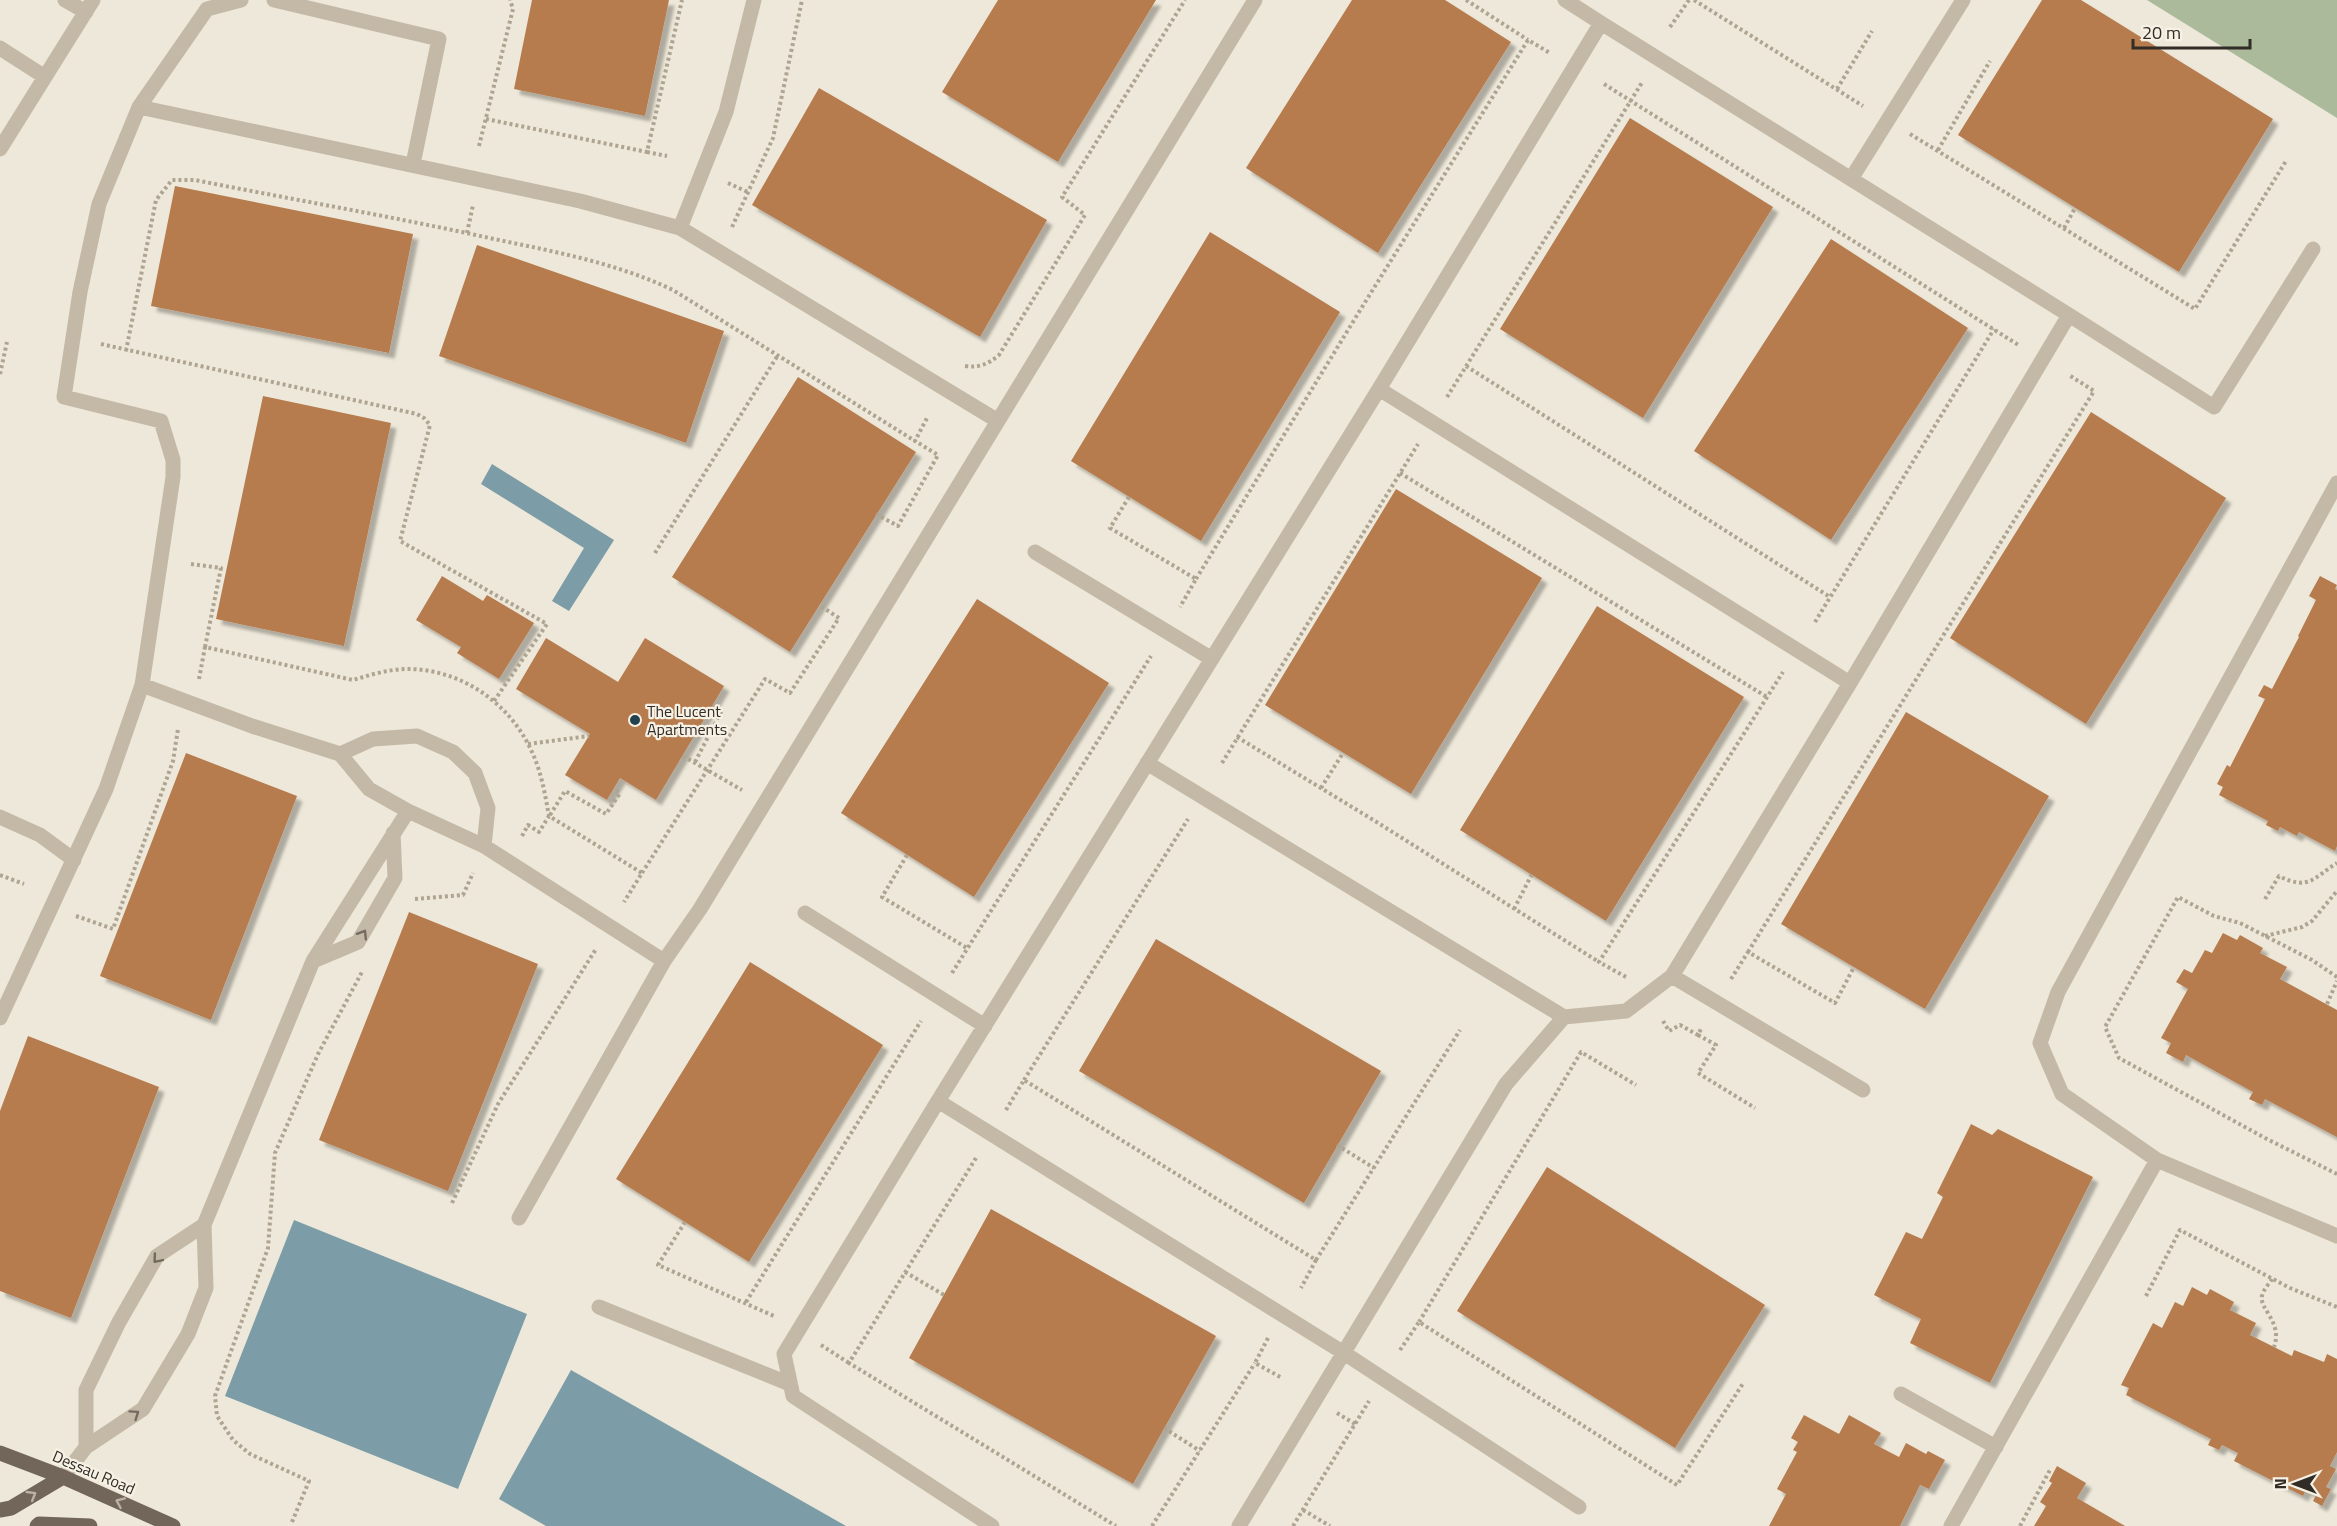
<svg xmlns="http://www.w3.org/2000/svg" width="2337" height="1526" font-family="'Titillium Web',sans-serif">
	<defs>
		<filter id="shadow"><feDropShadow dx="5.5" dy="5.5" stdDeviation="1.5" flood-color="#0004"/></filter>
	</defs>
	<rect width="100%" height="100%" fill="#ede8d9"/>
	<path fill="#aaba9b" d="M2147,0H2337V118Z"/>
	<path fill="#7c9da7" d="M492,464L614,540L569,611L552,601L584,548L481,484Z
		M294,1220L527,1314L458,1489L225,1396Z
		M571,1370L846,1526H546L499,1499Z"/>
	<path fill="#b67b4e" filter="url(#shadow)" d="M532,0H669L645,116L514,89Z
		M998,0H1156L1058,162L942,92Z
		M1352,0H1445L1511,42L1378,253L1246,168Z
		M2042,0H2081L2273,119L2179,272L1958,135Z
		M819,88L1047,220L980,337L752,205Z
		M1630,118L1773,207L1643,418L1500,329Z
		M175,186L413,234L389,353L151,306Z
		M1210,232L1340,312L1201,541L1071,461Z
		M1831,239L1968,328L1831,540L1694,451Z
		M477,245L724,331L686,443L439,356Z
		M798,377L916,452L790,652L672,577Z
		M263,396L391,423L344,646L216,619Z
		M2091,412L2226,498L2086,724L1950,638Z
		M1396,489L1542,578L1411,794L1265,705Z
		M442,576L483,601L487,595L534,623L499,679L457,653L461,647L416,620Z
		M2320,576L2337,585L2335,589L2337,590V846L2335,851L2299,832L2297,836L2280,827L2278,831L2266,825L2268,821L2219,795L2223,787L2217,784L2227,765L2230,767L2265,699L2258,696L2264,685L2272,689L2299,637L2298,636L2316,600L2309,596Z
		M977,599L1109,683L974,897L841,813Z
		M1597,606L1744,697L1606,921L1460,830Z
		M546,638L618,682L645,638L724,686L656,800L620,778L607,800L565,775L590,734L516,689Z
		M1906,712L2049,796L1925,1009L1781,924Z
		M186,753L297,796L211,1020L100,976Z
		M409,912L538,964L448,1191L319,1140Z
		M2223,933L2237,940L2240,935L2263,948L2260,953L2287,967L2280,979L2337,1010V1137L2265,1099L2262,1105L2249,1099L2253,1092L2186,1055L2183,1062L2166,1053L2171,1043L2161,1038L2188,989L2176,982L2184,969L2192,973L2205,950L2212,953Z
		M1156,939L1381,1071L1304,1203L1079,1071Z
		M750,962L883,1045L749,1262L616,1179Z
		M28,1036L159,1087L71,1318L0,1291V1111Z
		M1971,1124L1992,1135L1998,1129L2093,1177L1990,1383L1910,1343L1921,1319L1874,1295L1906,1232L1922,1239L1943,1197L1937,1193Z
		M1547,1167L1765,1305L1675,1448L1457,1311Z
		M991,1209L1216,1336L1133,1484L909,1358Z
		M2192,1287L2207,1295L2210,1289L2234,1302L2230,1310L2256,1323L2250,1335L2292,1356L2294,1350L2324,1362L2327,1354L2337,1359V1452L2330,1466L2336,1469L2326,1487L2331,1489L2322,1506L2313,1501L2316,1495L2306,1490L2303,1496L2234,1461L2238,1453L2222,1445L2219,1450L2208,1445L2211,1439L2126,1395L2129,1388L2121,1385L2153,1323L2162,1328L2175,1302L2183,1306Z
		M1804,1415L1839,1434L1849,1415L1881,1433L1874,1444L1899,1457L1906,1443L1926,1454L1928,1451L1945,1460L1929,1489L1920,1485L1900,1526H1769L1786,1494L1777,1489L1797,1452L1793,1450L1798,1442L1791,1438Z
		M2057,1466L2086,1483L2077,1498L2125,1526H2034L2046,1506L2040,1502L2052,1483L2049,1481Z"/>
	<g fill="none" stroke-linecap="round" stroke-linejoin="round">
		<path stroke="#afa491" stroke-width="4" stroke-dasharray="3 3" stroke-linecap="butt" d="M1466,0L1528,40
			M1694,0L1863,106
			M1670,27L1689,0
			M1604,84L2020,346
			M1837,89L1872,31
			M486,119L647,152L682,0
			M1910,134L2195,309L2286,161
			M479,146L513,9L510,0
			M1938,150L1990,61
			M647,152L667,156
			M728,183L750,193
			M732,227L773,138L802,0
			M2064,228L2075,208
			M467,233L473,205
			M101,344L417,414L424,418L430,425L400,541L547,624L494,701
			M126,351L156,200L172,180H195C295,200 395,217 494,239C556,252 616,263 673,290L915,441
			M965,366C980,368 988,364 999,355L1085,215L1062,197L1185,0
			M1466,366L1830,597
			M0,374L7,342
			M1447,397L1643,81
			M1400,473L1767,697
			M1129,497L1110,528L1196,579L1180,607
			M876,514L898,526L938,455L915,441L928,416
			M655,553L778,355
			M191,564L221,568L205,647
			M1196,579L1359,312L1528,40L1550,53
			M1815,622L1994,329
			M199,679L205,647L353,680C370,675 389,669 407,669C460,669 509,702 531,750C541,770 545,794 549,816
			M1237,737L1375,821L1599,962
			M528,744L589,736
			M683,756L742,790
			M695,762L722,710L713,705
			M1222,763L1418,444
			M1321,788L1343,753
			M550,815L565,791L606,814L620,793L614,789
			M522,836L528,825L539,832L549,816L642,873L624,902
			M907,855L882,897L967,948
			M642,873L765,679L790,693L839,618L819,605
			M0,875L24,884
			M415,899L463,895L473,873
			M2265,899L2279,876C2309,891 2313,878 2337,863
			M1514,909L1532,874
			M76,916L113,929L173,761L178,729
			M2265,936L2302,927L2312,921L2337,891
			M1748,952L2094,391L2069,375
			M952,973L1151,656
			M1626,977L1599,962L1783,672
			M2337,977L2312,960L2240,923L2214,916L2178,897L2105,1027L2119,1058L2265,1138L2337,1174
			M1731,979L1748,952L1835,1003L1854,967
			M2327,1004L2337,981
			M1663,1021L1669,1031L1680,1025L1698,1035L1702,1027
			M1698,1035L1716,1045L1698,1073L1755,1108
			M1024,1080L1188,819
			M1006,1110L1024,1080L1316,1260L1301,1288
			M1337,1145L1374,1168
			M976,1158L849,1363L1116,1526
			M452,1203L498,1104L596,949
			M685,1222L658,1265L774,1316
			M1316,1260L1460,1030
			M905,1272L944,1295
			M2272,1279C2269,1284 2263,1290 2262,1296C2259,1309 2283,1322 2274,1347
			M2146,1296L2180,1230L2290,1288L2337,1307
			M746,1302L921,1021
			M1419,1322L1581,1052L1636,1085
			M1268,1338L1255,1363L1282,1378
			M821,1345L849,1363
			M1400,1350L1419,1322L1677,1485L1744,1382
			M1337,1413L1355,1424
			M1164,1428L1200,1451
			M1303,1510L1330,1526
			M292,1522L309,1481L250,1454L233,1440L217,1416L215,1396L268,1248L275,1153L318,1054L362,972
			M1152,1526L1255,1363
			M1293,1526L1369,1401
			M2020,1526L2051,1468"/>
		<path stroke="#c4b9a7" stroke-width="15" d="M65,0L86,12
			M241,0L207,9L139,107L99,204L80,292L64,397L161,421L173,460V477L142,685L252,726L340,754L369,789L408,811L484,846L664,961L700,909L1255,0
			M274,0L439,39L413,164
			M1565,0L1601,23
			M0,48L45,77
			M139,107L580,201L680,228L998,421
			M0,149L93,0
			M1851,179L1963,0
			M680,228L726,112L754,0
			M2069,315L2214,407L2313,249
			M1379,389L1850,683
			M2337,483L2058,992L2040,1043L2062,1094L2157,1160L2337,1236
			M1035,552L1212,659
			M340,754L373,739L417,736L453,752L475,773L488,808L484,846
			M1147,763L1564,1017
			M0,817L40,835L74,860
			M805,913L985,1026
			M313,961L358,942L395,878L393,833
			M1672,976L1863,1090
			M0,1018L106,789L142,685
			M938,1101L1344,1353L1579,1507
			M519,1218L664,961
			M599,1307L790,1384
			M1901,1394L1996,1447
			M86,1447V1390L119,1322L157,1256L204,1225
			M63,1477L86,1447L143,1409L188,1334L206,1288L204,1225L313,961L408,811
			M992,1526L793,1396L784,1354L938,1101L1379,389L1601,23L2069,315L1850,683L1672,976L1626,1011L1564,1017L1506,1084L1239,1526
			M1951,1526L2157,1160"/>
		<path stroke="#716659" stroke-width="15" d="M0,1453L63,1477L173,1526
			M0,1510L11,1508L63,1477
			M37,1526L39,1524L90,1526"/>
	</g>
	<defs><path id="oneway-chevron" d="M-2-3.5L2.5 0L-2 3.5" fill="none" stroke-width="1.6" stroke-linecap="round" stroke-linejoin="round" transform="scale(1.5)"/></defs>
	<g stroke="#736b60">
		<use href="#oneway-chevron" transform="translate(363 934) rotate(-58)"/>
		<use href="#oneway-chevron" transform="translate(157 1259) rotate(130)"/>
		<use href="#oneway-chevron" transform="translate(135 1414) rotate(-35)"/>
	</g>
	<g stroke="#bab2a5">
		<use href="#oneway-chevron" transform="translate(32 1495) rotate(-31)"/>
		<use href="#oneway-chevron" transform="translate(120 1502) rotate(-156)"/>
	</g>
	<circle fill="#21424d" stroke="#f6f1e4" stroke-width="2" cx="635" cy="720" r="6"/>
	<g text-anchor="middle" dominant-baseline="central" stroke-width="4.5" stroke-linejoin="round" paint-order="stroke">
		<g font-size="16" fill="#312c26" stroke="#f6f1e4" text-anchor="start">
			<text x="647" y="711">The Lucent<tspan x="647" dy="18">Apartments</tspan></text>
		</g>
		<g font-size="16" fill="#312c26" stroke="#f6f1e4">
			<text transform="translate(94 1472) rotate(23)">Dessau Road</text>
		</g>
	</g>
	<g transform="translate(2295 1484) rotate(270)" stroke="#f6f1e4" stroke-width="4.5" paint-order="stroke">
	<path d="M0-4.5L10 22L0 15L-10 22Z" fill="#312c26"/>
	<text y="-9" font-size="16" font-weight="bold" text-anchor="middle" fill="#312c26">N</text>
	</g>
	<path d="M2133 39v9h117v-9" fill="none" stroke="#312c26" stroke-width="3"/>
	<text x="2142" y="39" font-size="18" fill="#312c26" stroke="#f6f1e4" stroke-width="4.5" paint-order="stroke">20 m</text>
</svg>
